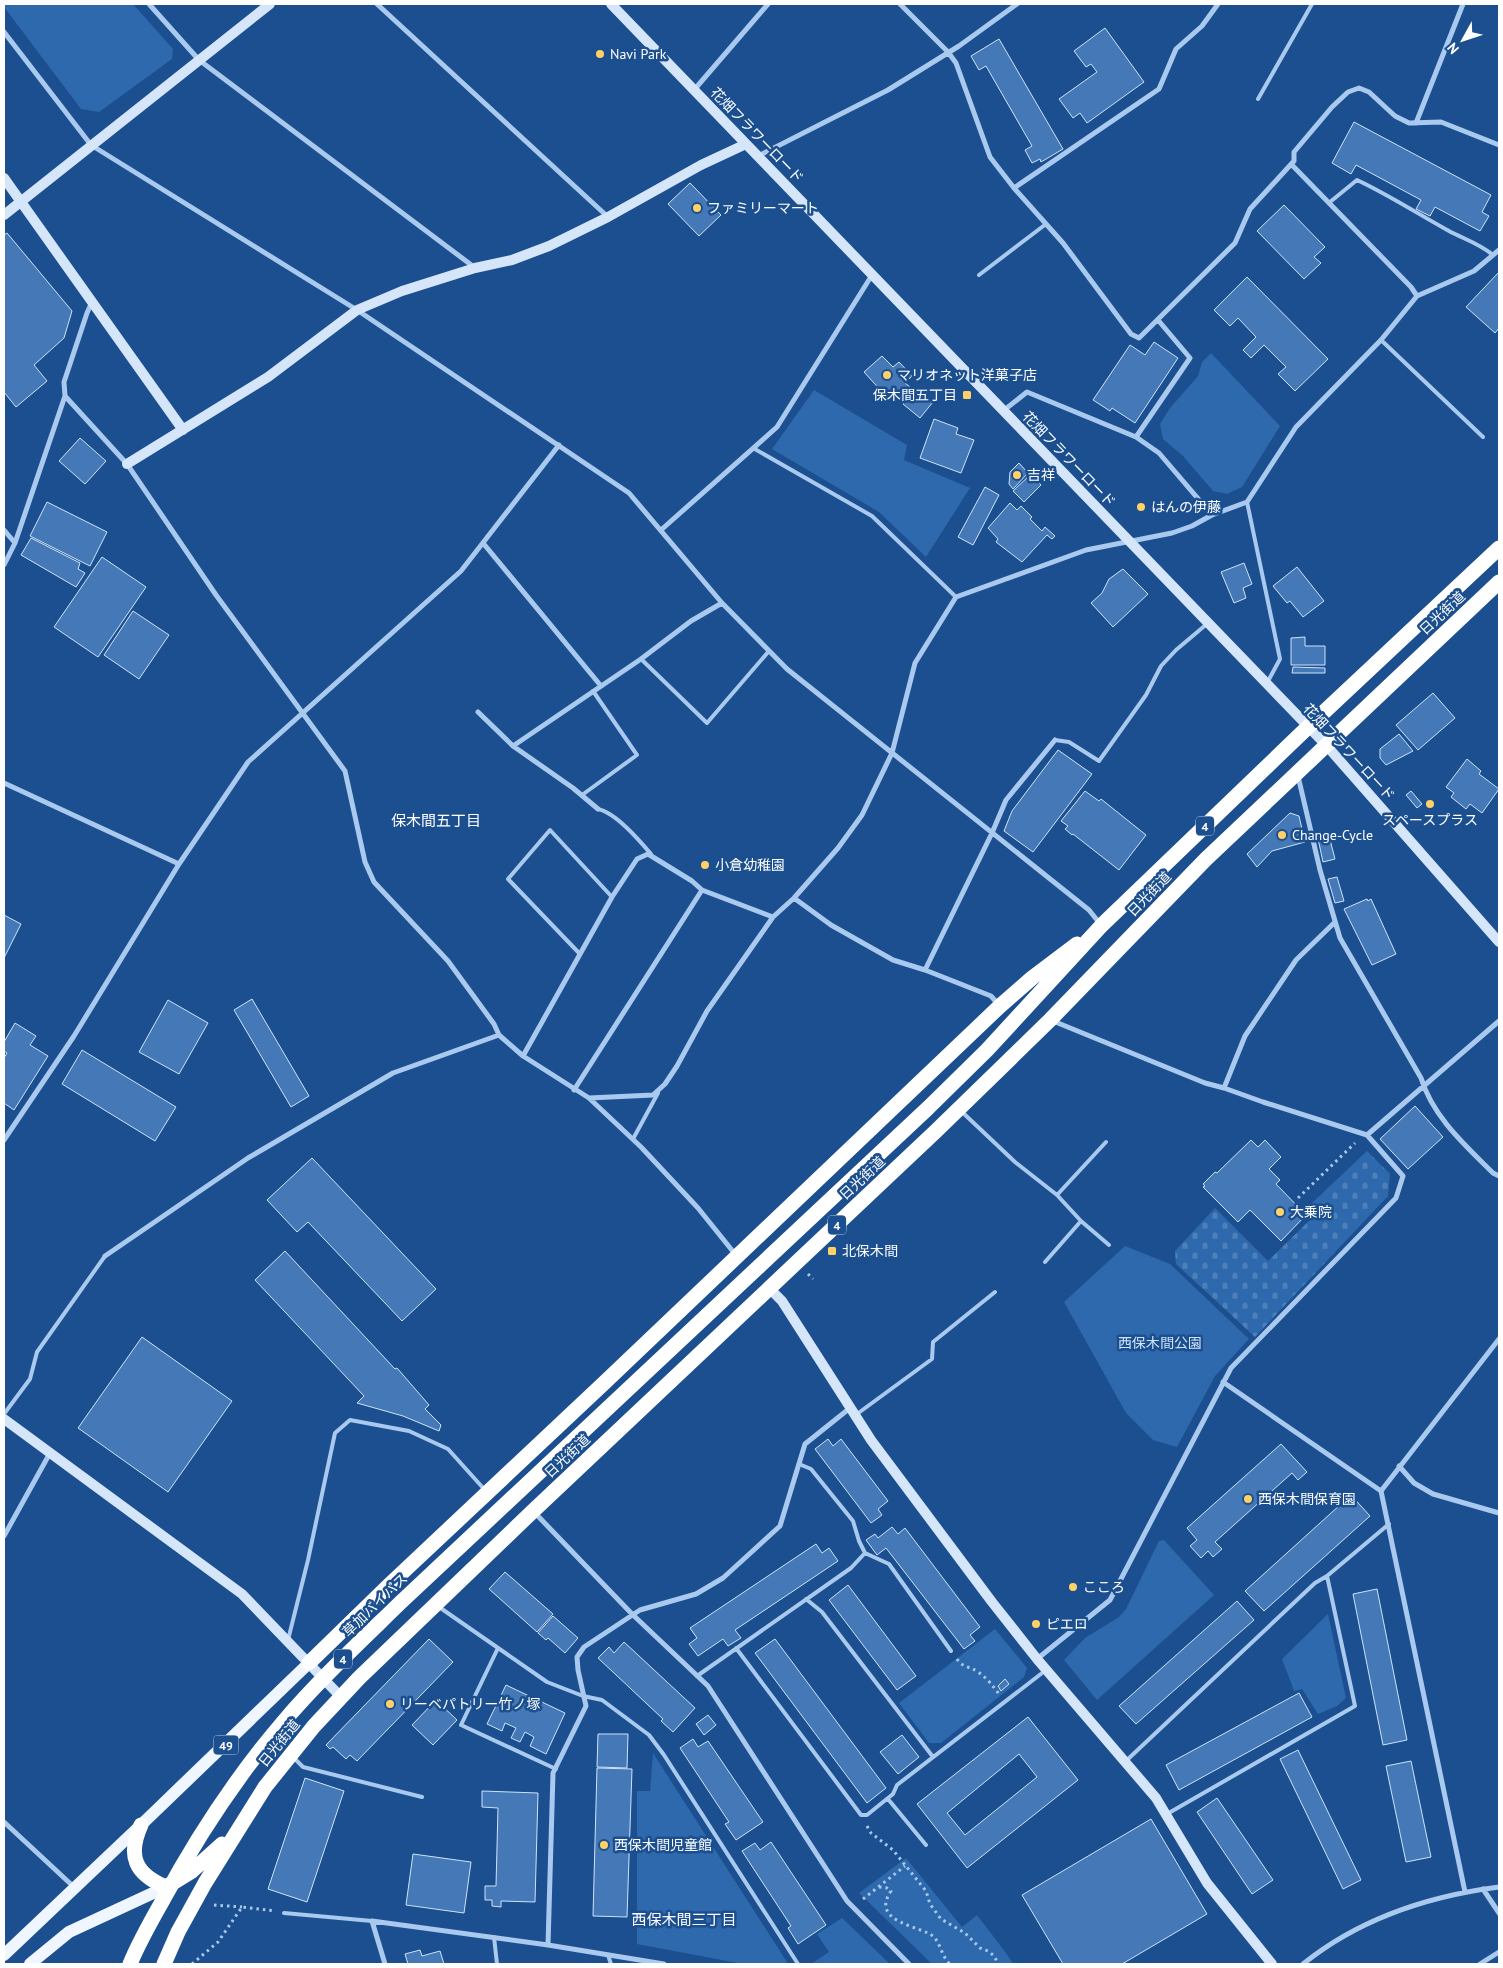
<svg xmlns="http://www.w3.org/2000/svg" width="1503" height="1968" font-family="'PT Sans','Noto Sans JP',sans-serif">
	<defs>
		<pattern id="cemetery-stones" width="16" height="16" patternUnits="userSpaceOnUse" patternTransform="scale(1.25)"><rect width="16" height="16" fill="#2e69ad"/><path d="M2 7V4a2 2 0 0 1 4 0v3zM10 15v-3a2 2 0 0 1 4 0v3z" fill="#4d80b9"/></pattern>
	</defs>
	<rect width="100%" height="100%" fill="#1b4f8f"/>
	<path fill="#2e69ad" d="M4,4H133L173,49L172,59L99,112L81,109L4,7Z
		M1211,353L1280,426L1242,487L1227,494L1213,491L1183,456L1163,439L1160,424L1170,408L1198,376L1202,362Z
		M814,390L907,445L904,460L970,488L926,557L879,512L772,449Z
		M1125,1246L1170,1264L1249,1339L1215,1376L1177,1447L1153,1440L1126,1413L1064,1302Z
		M1164,1540L1214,1595L1097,1700L1064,1660L1085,1638L1119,1617L1126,1609L1159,1541Z
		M1328,1614L1346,1698L1337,1706L1318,1714L1302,1689L1294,1691L1282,1659Z
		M995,1629L1027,1668L1024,1677L941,1743H929L899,1703Z
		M653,1753L787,1962L786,1964H743L637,1944V1791H650Z
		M906,1858L962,1927L977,1915L1006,1953L1013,1964H932L859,1893Z
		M842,1918L890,1964H811L829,1952L817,1934Z"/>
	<path fill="url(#cemetery-stones)" d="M1367,1151L1390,1174L1388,1196L1255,1337L1176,1264L1175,1251L1215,1208L1268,1261L1317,1213L1311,1204Z"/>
	<path fill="#4478b7" stroke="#cfe3fa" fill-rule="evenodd" d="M1105,28L1144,82L1087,123L1080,113L1073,118L1059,99L1097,72L1091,64L1086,67L1074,51Z
		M999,39L1063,149L1041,162L1040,159L1032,163L1025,150L1032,146L986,66L979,70L971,56Z
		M1354,122L1491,195L1482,212L1489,216L1480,231L1435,207L1430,216L1416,209L1421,200L1356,165L1351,174L1332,163Z
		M690,183L721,215L699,236L668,204Z
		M1284,205L1325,247L1314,257L1321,263L1304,279L1257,231Z
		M7,233L72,311L64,338L34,365L47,381L16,407L4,392V235Z
		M1499,272V328L1495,333L1466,307Z
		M1247,277L1328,359L1295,391L1278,374L1286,367L1264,345L1251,358L1243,350L1256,337L1238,318L1230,326L1214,310Z
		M1154,342L1178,358L1135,423L1112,408L1110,411L1093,400L1130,345L1145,355Z
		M882,356L893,367L899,362L912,376L905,383L910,387L896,399L887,390L883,393L864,372Z
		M916,388L933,402L920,418L903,404Z
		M934,419L958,428L956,434L974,440L961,473L920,458Z
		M80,438L106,461L85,484L59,461Z
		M1019,463L1028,473L1013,489L1009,484L1010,472Z
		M1031,474L1041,485L1024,502L1013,491Z
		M985,487L999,495L973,545L958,537Z
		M47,502L107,532L90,566L30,536Z
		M1010,503L1017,510L1021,506L1032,517L1030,519L1042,531L1045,527L1055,536L1052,539L1047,535L1022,562L996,542L998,539L988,528Z
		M31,538L80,563L78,569L85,573L76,587L21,555Z
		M102,557L146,587L98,657L54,627Z
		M1244,563L1252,584L1243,588L1246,598L1234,603L1221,572Z
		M1297,567L1324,601L1303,617L1290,601L1287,603L1273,586Z
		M1123,569L1148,594L1113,627L1091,603L1102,593L1109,579Z
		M133,611L169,635L139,679L104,655Z
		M1305,637V646H1325V665H1291V638Z
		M1293,667L1325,668V673H1292Z
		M1433,693L1455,718L1418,750L1396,725Z
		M1399,734L1413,751L1386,765L1380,758V749Z
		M1058,750L1092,774L1033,852L1004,831L1012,811Z
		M1467,759L1481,771L1479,774L1499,789L1482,813L1470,804L1466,809L1451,797L1454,793L1446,787Z
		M1085,791L1099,801L1101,799L1146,835L1119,870L1073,834L1072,835L1065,829L1068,826L1061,821Z
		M1411,791L1422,804L1417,808L1406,795Z
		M1290,813L1299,816L1305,842L1272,851L1257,867L1247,854Z
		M1328,832L1335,859L1323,862L1317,834Z
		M1337,877L1344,901L1335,903L1328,879Z
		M1367,899L1368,901L1371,899L1396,954L1372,965L1344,909Z
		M4,915L21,924L4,958Z
		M252,999L309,1096L291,1107L234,1010Z
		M168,1000L208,1023L179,1074L139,1052Z
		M15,1023L36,1036L30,1045L48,1056L14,1110L4,1103V1058L7,1053L4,1051V1042Z
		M82,1050L176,1107L155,1141L62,1084Z
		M1415,1106L1443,1137L1408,1169L1380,1139Z
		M1251,1140L1258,1147L1265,1140L1281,1157L1269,1169L1280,1180L1276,1184L1306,1215L1281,1241L1250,1210L1238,1222L1203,1187L1205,1186L1203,1184L1215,1172L1217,1173Z
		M312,1158L436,1289L402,1321L308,1222L297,1232L267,1200Z
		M285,1251L395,1369L397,1368L429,1405L425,1409L441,1425L439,1431L403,1416L357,1403L364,1396L255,1280Z
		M142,1337L232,1401L168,1492L78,1428Z
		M828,1439L833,1446L841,1439L888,1501L878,1509L882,1515L871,1523L815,1449Z
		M1281,1444L1307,1472L1298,1480L1292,1473L1215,1542L1222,1549L1213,1557L1208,1551L1201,1558L1190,1546L1197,1540L1187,1528Z
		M1351,1495L1370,1516L1264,1611L1245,1591Z
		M892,1527L898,1534L905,1528L980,1627L970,1635L975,1641L964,1649L886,1548L877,1555L866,1540L875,1534L878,1538Z
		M816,1544L822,1553L829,1548L838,1561L735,1630L741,1638L728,1646L723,1639L698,1656L689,1644L697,1638L690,1628Z
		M505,1572L553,1614L537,1632L489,1589Z
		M848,1585L916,1676L897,1690L829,1600Z
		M1377,1589L1407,1740L1383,1745L1353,1594Z
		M1237,1601L1254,1620L1136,1724L1119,1706Z
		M553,1616L578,1638L565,1653L548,1638L546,1640L538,1633Z
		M429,1639L453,1662L357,1761L350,1755L346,1759L333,1747L330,1749L326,1745Z
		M775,1639L886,1788L867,1803L755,1653Z
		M624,1642L695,1708L673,1732L661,1721L663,1719L598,1658L609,1647L614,1653Z
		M1005,1679L1009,1684L1001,1691L998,1686Z
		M506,1685L565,1713L546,1754L530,1746L534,1737L525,1732L520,1742L511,1738L516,1728L505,1723L502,1731L487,1724Z
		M1299,1693L1312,1717L1179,1790L1166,1765Z
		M436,1700L457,1720L433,1745L412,1725Z
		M708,1715L716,1725L704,1735L696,1724Z
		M1028,1717L1078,1780L967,1868L917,1804ZM1019,1754L1037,1777L965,1835L947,1813Z
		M598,1734H628L627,1768L597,1767Z
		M902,1735L919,1757L898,1774L880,1752Z
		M693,1739L698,1747L708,1741L763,1822L736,1840L725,1824L729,1822L680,1748Z
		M1298,1750L1361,1880L1343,1889L1280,1759Z
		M1411,1761L1431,1857L1406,1862L1386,1766Z
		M597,1768L632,1769L627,1917L593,1916Z
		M305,1778L344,1791L307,1902L268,1889Z
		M482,1791L538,1793L535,1902L501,1901V1907L492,1906V1900H485V1886H496L498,1808L482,1807Z
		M1217,1798L1273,1880L1252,1894L1197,1812Z
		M1151,1819L1207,1914L1122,1964H1063L1022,1895Z
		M771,1842L826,1925L798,1944L788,1928L791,1926L742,1851L755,1843L760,1850Z
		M413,1854L471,1862L464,1913L406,1905Z
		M420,1950L422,1956L440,1951L444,1964H408L405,1954Z"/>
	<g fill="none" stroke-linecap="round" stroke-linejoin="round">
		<path stroke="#a9c9ee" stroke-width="3" stroke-dasharray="2.5 4" stroke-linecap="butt" d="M1298,1198L1355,1143
			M808,1274L813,1279
			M957,1659C964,1669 970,1666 978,1672C987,1678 993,1686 999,1694
			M867,1826L871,1833L893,1850L926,1891L930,1904L941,1919L965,1933L980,1948L988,1951L993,1955L999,1964
			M879,1887L887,1888L891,1891C869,1923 923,1926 934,1937C941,1945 942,1957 950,1964
			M863,1899L905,1866
			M214,1905L242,1907
			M192,1964L218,1942L242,1907L275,1911"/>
		<path stroke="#a9c9ee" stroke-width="4" d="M1258,99L1312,4
			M1330,202L1357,180C1389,195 1418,214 1449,231C1464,239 1480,244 1493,255
			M979,275L1046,224
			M1381,340L1483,437
			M753,448L872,516L956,597
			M1247,502L1280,659L1267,683
			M641,659L707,723L769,651
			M1055,740L1069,742L1099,761L1146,695L1161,666L1176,650L1208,623
			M582,795L637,755L593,691
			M598,809C616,813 639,840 651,854
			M579,953L508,879L550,830L612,897
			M961,1111L1015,1162L1057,1195L1081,1221L1109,1245
			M633,1139L658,1093
			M1057,1195L1106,1142
			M1045,1262L1081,1221
			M4,1414L30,1379L37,1352L105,1256
			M857,1414L932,1359L933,1342L995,1292
			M799,1464L811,1469L853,1521L859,1541L865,1553L889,1564L951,1651
			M806,1599L822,1612L933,1757
			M439,1607L547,1682L583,1696L602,1700L649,1735L664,1755L798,1964
			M288,1640L308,1560L335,1433L350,1420L409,1431L448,1449L484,1489
			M498,1648L461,1725L556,1769
			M736,1648L861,1815H867L893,1794L897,1785L1046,1670
			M697,1676L851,1568L865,1553
			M293,1757L303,1767L422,1797
			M1127,1760L1315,1583L1327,1576L1389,1524
			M888,1799L926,1845
			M1167,1814L1355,1706L1327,1576
			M284,1913L372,1921
			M494,1937L497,1964
			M608,1955L611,1964"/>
		<path stroke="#a9c9ee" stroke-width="5" d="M149,4L199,60L474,267
			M377,4L608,217
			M900,4L948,52L956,63L990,157L1014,188L1063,243L1131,334L1139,338L1235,243L1250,209L1294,161V152L1332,107L1348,92L1359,88L1369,92L1395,116L1409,123L1441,122L1499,145
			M4,32L91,145L357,310L629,493L722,603L787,669L1089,910L1101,925
			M694,90L768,4
			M1416,123L1463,4
			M758,156L888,90L959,46L1017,4
			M1291,164L1411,287L1417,296
			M1014,188L1159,89L1176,49L1202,26L1218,4
			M65,396L127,464L216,595L345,771L365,862L374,882L448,961L494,1024L499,1035L523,1056L589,1098L641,1147L698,1208L735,1254
			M1003,411L1027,392L1136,437L1159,453L1212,515
			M1136,437L1190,358L1158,320
			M4,530L15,543
			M661,530L777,427L872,275
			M483,543L601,686
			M4,565L15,543L65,396L64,382L87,313L92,302
			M478,712L513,746L573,788L598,809
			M513,746L641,659L691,621L722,603
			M1298,776L1320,870L1340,938L1421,1078C1433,1117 1465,1145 1493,1173L1499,1176
			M4,783L179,864
			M794,898L831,925L893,960L925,970L991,996L998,1004
			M925,970L992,833L1006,800L1055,740
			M1053,1021L1205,1083L1224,1088
			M523,1056L612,897L637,859L648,854L692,881L702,890
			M574,1090L702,890L773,917
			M589,1098L653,1095L665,1084L677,1066L707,1011L773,917L794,898L838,848L862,815L892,753L915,663L956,597L1086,550L1172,533L1192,526L1212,515L1247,502L1296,427L1381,340L1417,296L1474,271L1499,250
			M1367,1135L1499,1021
			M4,1140L74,1036L179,864L248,762L461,571L559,445
			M105,1256L248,1158L393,1073L499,1035
			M1223,1382L1381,1491L1499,1339
			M1399,1466L1414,1483L1433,1494L1499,1513
			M1381,1491L1465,1892
			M535,1513L632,1614L708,1686L847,1901L909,1964
			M4,1536L50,1453
			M1037,1659L1110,1600L1231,1368L1396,1198L1403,1176L1367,1135L1263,1102L1224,1088L1245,1036L1296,960L1335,922
			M4,1822L75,1888
			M1483,1889L1499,1913
			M548,1945L553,1773L586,1706L578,1670L577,1657L584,1647L640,1610L696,1594L723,1578L780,1526L805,1444L850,1408
			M385,1964L372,1921L548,1945L664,1964
			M1303,1964C1359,1919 1429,1896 1499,1887
			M1480,1964L1499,1952"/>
		<path stroke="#d6e6fa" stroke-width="10" d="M611,4L1326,745L1499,942
			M4,178L183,430
			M4,215L270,4
			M127,464L268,377L357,310L402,291L475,268L512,260L549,246L608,217L701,165L746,144
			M769,1288L782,1301L871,1440L992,1602L1037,1659L1156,1798L1207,1883L1272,1964
			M4,1419L242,1594L341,1697"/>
		<path stroke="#f0f6ff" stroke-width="12" d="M4,1955L141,1825L309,1663
			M30,1964L69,1932L166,1887"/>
		<path stroke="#fff" stroke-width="15" d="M309,1663L387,1587L603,1384L1000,1006L1032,978L1077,944
			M141,1825C127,1856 135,1874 166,1887L192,1871L222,1844
			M130,1964C139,1942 151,1921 163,1900C197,1837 237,1776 284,1721C320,1679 361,1641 401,1602L928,1108L987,1050L1102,925L1308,727L1499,548
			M164,1964L178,1932L205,1883L265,1787L314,1726L359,1678L533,1511L936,1131L1050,1020L1206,859L1499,582"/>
	</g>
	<g fill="#ffd166" stroke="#1b4f8f" stroke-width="2">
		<circle cx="600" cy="54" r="5"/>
		<circle cx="697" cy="208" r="5"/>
		<circle cx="887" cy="375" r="5"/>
		<rect x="962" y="390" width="10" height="10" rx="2.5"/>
		<circle cx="1017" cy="475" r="5"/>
		<circle cx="1141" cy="507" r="5"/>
		<circle cx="1430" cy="804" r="5"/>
		<circle cx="1282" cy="835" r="5"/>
		<circle cx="705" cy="865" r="5"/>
		<circle cx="1280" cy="1212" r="5"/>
		<rect x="827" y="1246" width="10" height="10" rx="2.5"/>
		<circle cx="1248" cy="1499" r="5"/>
		<circle cx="1073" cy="1587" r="5"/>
		<circle cx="1036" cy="1624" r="5"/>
		<circle cx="390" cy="1704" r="5"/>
		<circle cx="604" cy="1845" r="5"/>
	</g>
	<g text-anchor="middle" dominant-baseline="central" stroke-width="5" stroke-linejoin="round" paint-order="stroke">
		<g fill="#1b4f8f" stroke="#bbcadd" stroke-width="1">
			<rect x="1196" y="816.5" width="18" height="19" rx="4"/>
			<rect x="828" y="1215.5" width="18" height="19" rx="4"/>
			<rect x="334" y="1649.5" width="18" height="19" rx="4"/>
			<rect x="213.5" y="1735.5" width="25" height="19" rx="4"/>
		</g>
		<g font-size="12" font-weight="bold" fill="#fff">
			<text x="1205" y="826">4</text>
			<text x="837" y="1225">4</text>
			<text x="343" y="1659">4</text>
			<text x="226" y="1745">49</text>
		</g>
		<g font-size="14" fill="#fff" stroke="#1b4f8f" text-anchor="start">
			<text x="610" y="54">Navi Park</text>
			<text x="707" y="208">ファミリーマート</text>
			<text x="897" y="375">マリオネット洋菓子店</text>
			<text x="957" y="395" text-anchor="end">保木間五丁目</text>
			<text x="1027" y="475">吉祥</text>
			<text x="1151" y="507">はんの伊藤</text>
			<text x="1430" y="820" text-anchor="middle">スペースプラス</text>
			<text x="1292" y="835">Change-Cycle</text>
			<text x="715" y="865">小倉幼稚園</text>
			<text x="1290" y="1212">大乗院</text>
			<text x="842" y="1251">北保木間</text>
			<text x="1258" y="1499">西保木間保育園</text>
			<text x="1083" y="1587">こころ</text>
			<text x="1046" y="1624">ピエロ</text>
			<text x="400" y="1704">リーベパトリー竹ノ塚</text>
			<text x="614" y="1845">西保木間児童館</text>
		</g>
		<g font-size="14" fill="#fff" stroke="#1b4f8f">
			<text transform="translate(757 135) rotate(46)">花畑フラワーロード</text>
			<text transform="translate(1069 459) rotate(46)">花畑フラワーロード</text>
			<text transform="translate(1442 613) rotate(-43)">日光街道</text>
			<text transform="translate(1349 752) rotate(47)">花畑フラワーロード</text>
			<text transform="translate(1149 894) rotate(-46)">日光街道</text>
			<text transform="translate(862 1178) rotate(-43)">日光街道</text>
			<text transform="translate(567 1456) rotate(-43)">日光街道</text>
			<text transform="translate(375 1605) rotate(-44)">草加バイパス</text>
			<text transform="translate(279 1743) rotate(-51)">日光街道</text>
		</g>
		<g font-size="14" fill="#cfe3fa" stroke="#1b4f8f">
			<text x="1160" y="1343">西保木間公園</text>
		</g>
		<g font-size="15" fill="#fff" stroke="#1b4f8f">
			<text x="436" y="820">保木間五丁目</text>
			<text x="684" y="1919">西保木間三丁目</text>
		</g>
	</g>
	<rect width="1503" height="1968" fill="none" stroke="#ffffff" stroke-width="10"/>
	<g transform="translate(1463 40) rotate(230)" stroke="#1b4f8f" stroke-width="4" paint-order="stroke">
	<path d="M0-4L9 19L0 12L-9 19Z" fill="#ffffff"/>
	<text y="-8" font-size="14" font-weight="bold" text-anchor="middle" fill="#ffffff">N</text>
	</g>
</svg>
